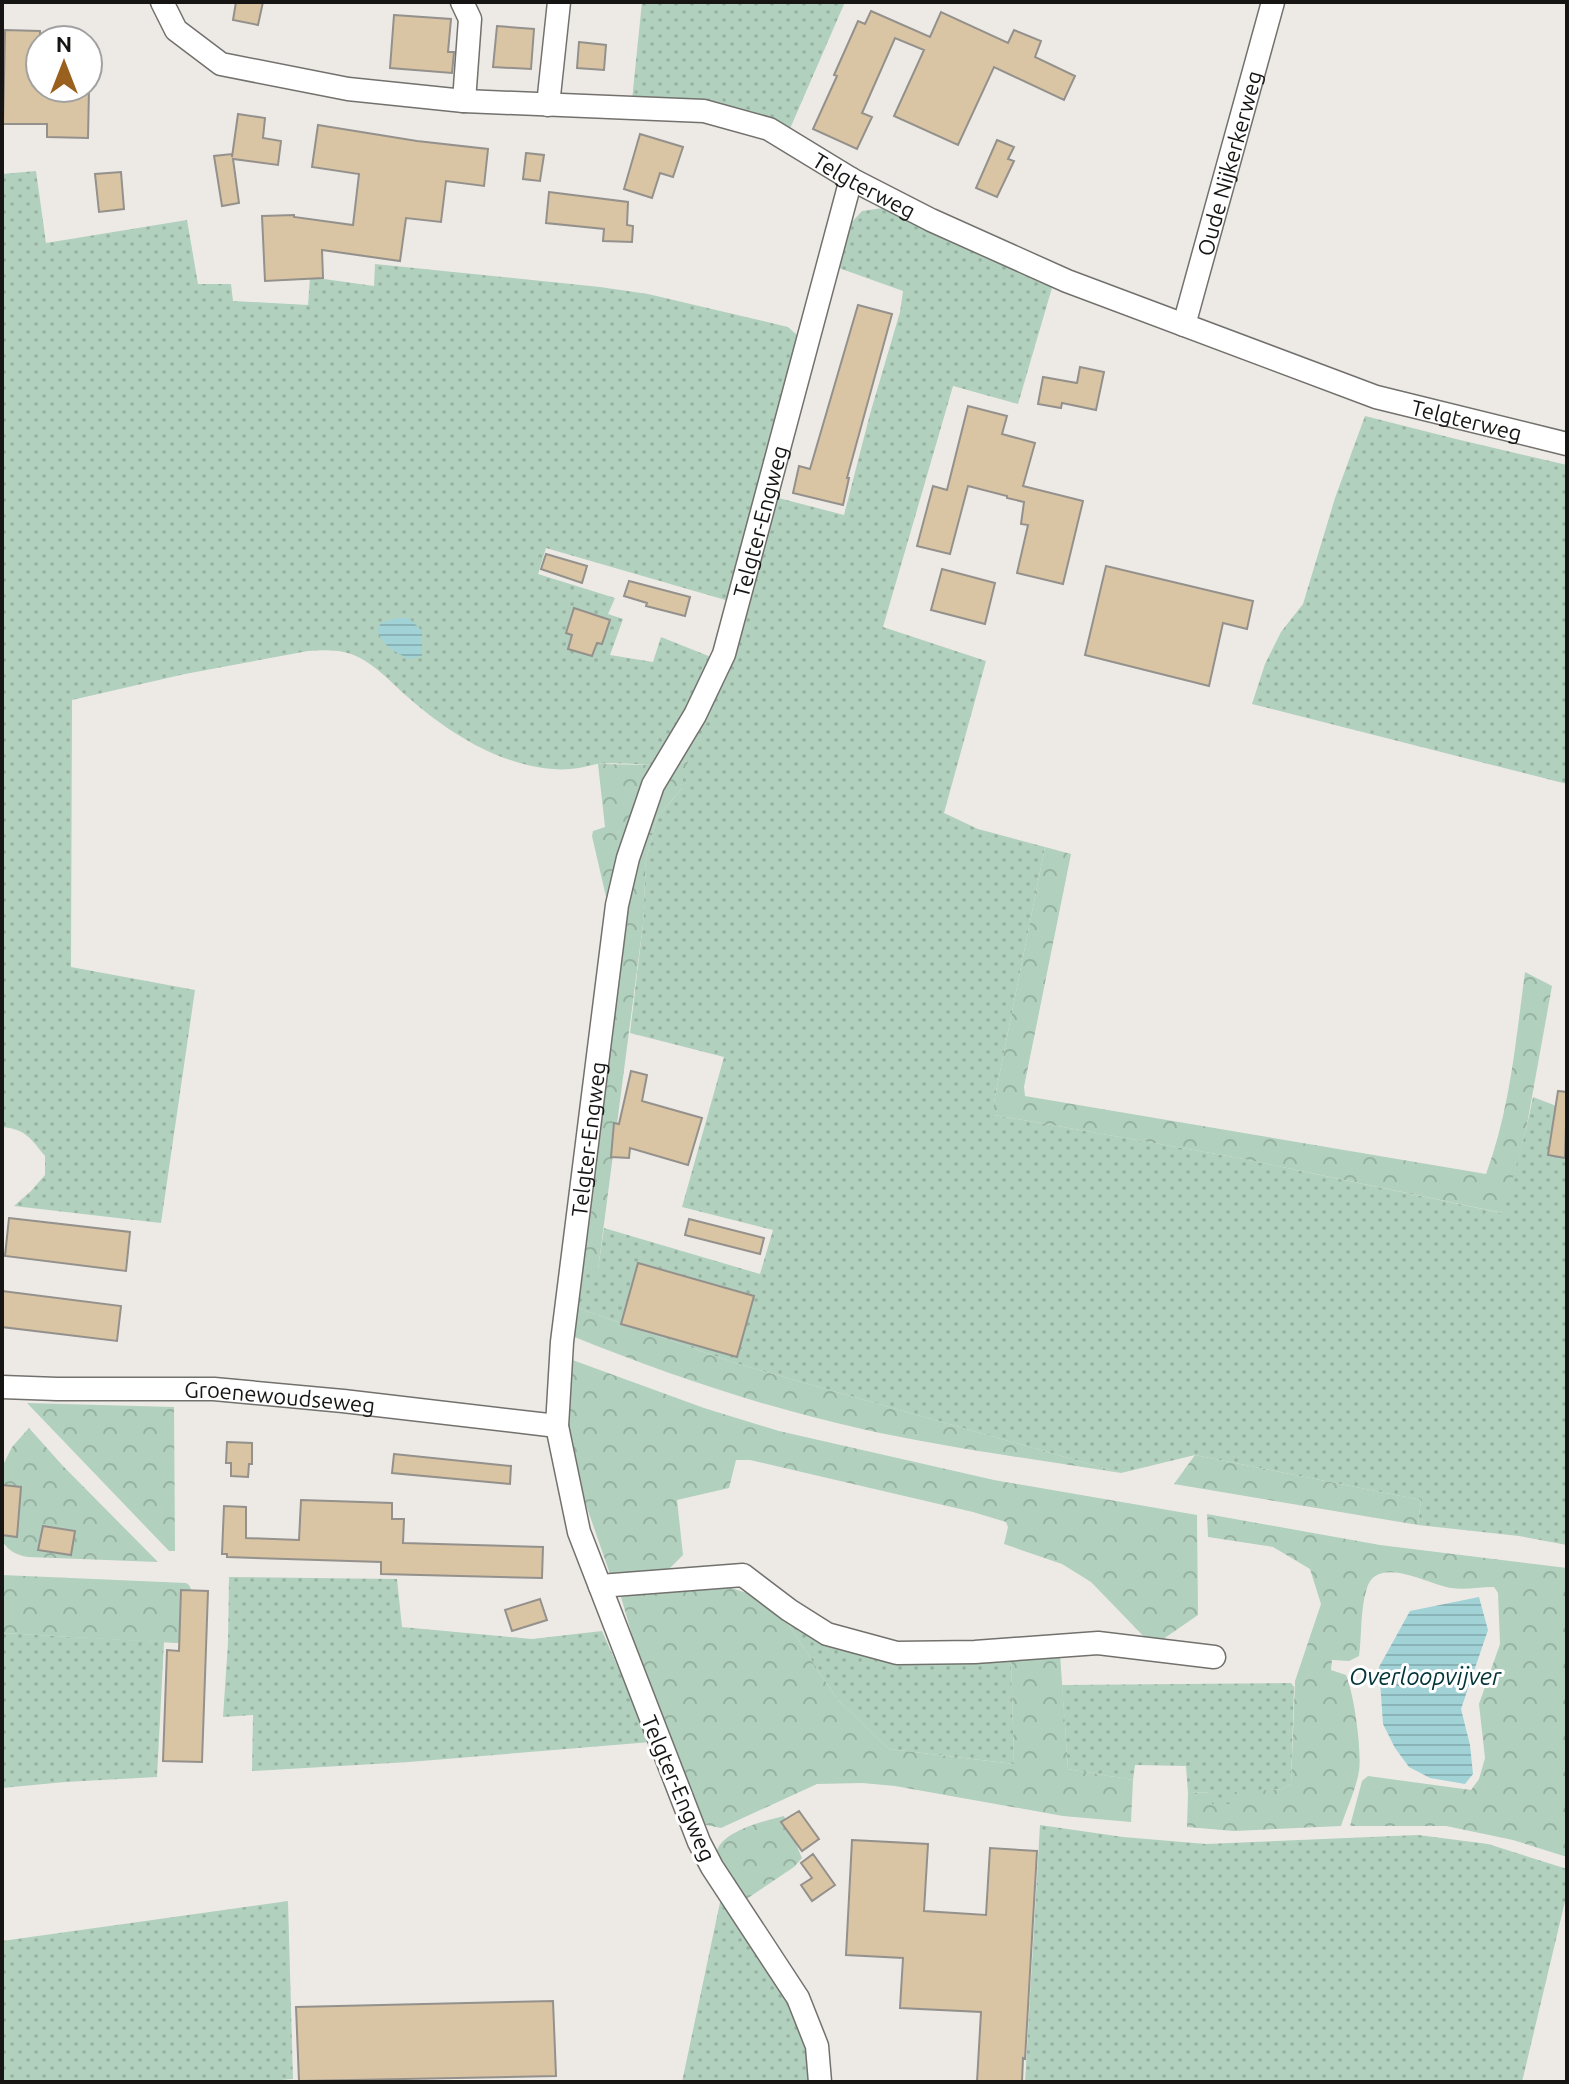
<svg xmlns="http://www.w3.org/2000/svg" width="1569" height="2084" font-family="Ubuntu,sans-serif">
	<defs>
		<pattern id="grass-dots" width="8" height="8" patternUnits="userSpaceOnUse" patternTransform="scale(2)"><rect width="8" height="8" fill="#b1d0be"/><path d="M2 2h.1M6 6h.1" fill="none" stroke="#98b2a2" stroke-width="1.8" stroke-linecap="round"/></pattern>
		<pattern id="forest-crowns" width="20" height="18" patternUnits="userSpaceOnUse" patternTransform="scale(2)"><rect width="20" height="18" fill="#b1d0be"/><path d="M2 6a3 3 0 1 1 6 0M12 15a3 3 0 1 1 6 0" fill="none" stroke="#98b2a2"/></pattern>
		<pattern id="water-rules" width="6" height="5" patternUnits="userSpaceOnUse" patternTransform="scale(2)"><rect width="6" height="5" fill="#a1d2d6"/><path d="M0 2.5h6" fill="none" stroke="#8ab3b7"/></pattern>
	</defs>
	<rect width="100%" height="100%" fill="#edeae6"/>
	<path fill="url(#grass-dots)" d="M642,2H845L789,131L632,100Z
		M36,171L46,243L187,220L198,284H231L233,301L308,305L310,277L374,286L375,264L600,287L648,294L788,327L798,336L729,601L546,548L538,574L615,598L608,614L623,619L610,655L653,662L661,637L711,657L658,765C638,765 617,762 597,764C591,765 585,767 579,768C555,772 530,767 507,759C471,746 437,723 409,698C390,682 375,663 351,654C337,649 322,650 308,651L185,674L72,700L71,967L195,990L161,1223L14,1206L31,1191L45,1175V1156C31,1139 26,1129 2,1127V174Z
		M883,208L1054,281L1018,404L953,386L883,627L986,661L944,813L978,829L1045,847L994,1102V1115L1239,1158L1502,1213L1526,1130L1533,1097L1567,1110V1545L1519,1536L1418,1525L1421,1500L1195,1455L1121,1473L735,1363L572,1306L577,1266L598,1269L604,1228L760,1274L773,1230L682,1207L724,1057L630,1033L643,924L646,860L657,817L680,791L687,761L680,763L728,674L771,496L844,515L870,414L900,312L903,291L836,267L851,223L862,211Z
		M1365,416L1456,439L1567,465V784L1252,704L1265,664L1281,632L1303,604L1335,498Z
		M229,1577L397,1579L402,1627L532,1639L602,1631L651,1742L409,1762L252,1771L253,1715L223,1717L228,1643Z
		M786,1621L819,1638L1011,1656L1014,1764L889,1749L837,1699Z
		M2,1633L164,1642L157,1777L65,1782L2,1788Z
		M1291,1683L1294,1687L1291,1784L1283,1789L1233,1793L1234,1804H1212V1792L1188,1793L1186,1766L1135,1765L1133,1780L1068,1769L1062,1685Z
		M1040,1825L1123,1837L1206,1844L1418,1835L1488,1844L1567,1869V1893L1522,2082H1025Z
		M722,1893L800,2020L811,2057L812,2082H682Z
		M288,1901L293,2079L257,2082H2V1941Z"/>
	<path fill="url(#forest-crowns)" d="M688,761L680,791L657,817L646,860L643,924L598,1270L577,1266L625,900L658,796L680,763Z
		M598,764L658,765L618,854L607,901L592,836L593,831L605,827Z
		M1045,847L1071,854L1024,1087L1025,1096L1486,1174C1510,1110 1516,1039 1525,972L1552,986L1526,1130L1503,1213L1239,1158L994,1115V1102Z
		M572,1306L735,1363L1121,1473C1034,1459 947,1448 862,1429C763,1407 666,1374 572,1336Z
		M567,1358L704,1408L779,1431L994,1480L1197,1515L1198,1615L1153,1646L1091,1582L1062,1564L1004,1544L1008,1527L1006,1522L973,1512L750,1460H736L729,1488L677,1500L683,1555L668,1570L610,1574L576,1476L567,1428Z
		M27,1403L174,1407L175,1551H169Z
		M29,1428L63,1466L158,1562L28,1557C16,1555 9,1551 2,1541V1467L12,1447Z
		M1195,1455L1421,1500L1418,1525L1174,1484Z
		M1207,1514L1380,1545L1567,1568V1857L1513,1840L1446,1826H1350L1362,1781L1368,1776L1471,1790L1479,1779L1485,1758L1479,1704L1500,1644L1498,1593L1494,1587C1480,1587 1465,1590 1451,1588C1430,1585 1377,1554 1367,1588C1360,1609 1362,1635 1359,1656L1349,1661L1332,1660L1331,1670L1346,1675C1354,1693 1362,1751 1359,1771C1356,1789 1347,1808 1341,1826L1234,1831L1187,1827L1188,1793L1212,1792V1804H1233V1792L1283,1789L1291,1784L1295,1681L1321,1604L1310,1569L1273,1547L1208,1537Z
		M2,1575L186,1583L189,1585L192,1591L189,1642L176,1643L2,1633Z
		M719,1584L759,1597L786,1621L837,1699L889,1749L1014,1764L1011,1656L1060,1654L1068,1769L1133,1780L1131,1822L1063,1816L895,1786L862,1783L817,1784L721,1828L701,1824L646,1683L621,1597L674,1588Z
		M784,1816L802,1858L794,1867L745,1900C736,1888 724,1876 718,1863C706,1834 765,1821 784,1816Z"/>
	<path fill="url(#water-rules)" d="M396,618H409L422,631V656L409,659C395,652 382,645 377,630L381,623Z
		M1479,1597L1488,1630L1461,1709L1470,1745L1473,1774L1465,1784L1430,1778L1409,1767L1395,1748L1383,1724L1379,1667L1410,1611Z"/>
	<path fill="#d9c5a3" stroke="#94918d" stroke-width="2" d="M236,2H263L258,25L233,20Z
		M871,11L930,37L941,12L1008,43L1014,30L1041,41L1035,57L1075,76L1064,100L994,67L958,145L894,116L924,50L895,38L862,113L872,117L857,149L813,129L837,76L834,75L858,21L865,24Z
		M394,15L451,19L448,52H454L452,73L390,68Z
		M497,26L534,29L531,69L493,67Z
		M5,30L40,31V88H89L88,138L47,137V124H3Z
		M579,42L606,45L604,70L577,68Z
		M238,114L265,118L263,138L281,141L278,165L233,159L239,203L222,206L214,156L232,154V157Z
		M318,125L417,141L488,149L484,186L446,181L441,222L406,218L400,261L322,250L323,278L265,281L262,216L294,215V217L353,225L359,174L312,167Z
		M640,134L683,147L673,177L660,173L652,198L624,189Z
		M997,140L1014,147L1008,159L1014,161L997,197L976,188Z
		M526,153L544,155L540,181L523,179Z
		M121,172L124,209L99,212L95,174Z
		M549,192L628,202L627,225L633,226L632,242L603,241L604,229L546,223Z
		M858,305L892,314L847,478H849L843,505L793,493L799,466L810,469Z
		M1080,367L1104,372L1096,410L1062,403L1061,408L1038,404L1043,377L1077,383Z
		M968,406L1007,416L1002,434L1035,443L1023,486L1083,501L1063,584L1017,573L1028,525L1021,524L1024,502L1007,498V496L968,486L950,554L917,546L933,486L947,490Z
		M546,554L587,566L582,583L541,569Z
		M1106,566L1253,601L1247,629L1223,623L1209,686L1085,655Z
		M942,569L995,583L985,624L931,610Z
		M629,581L690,597L685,616L646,606L647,603L624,596Z
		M574,608L610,620L602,644L597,643L592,656L568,649L572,635L566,633Z
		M631,1071L647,1075L642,1101L702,1118L688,1165L630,1148L629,1158L611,1157L614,1123L619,1124Z
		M1558,1091L1567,1092L1565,1158L1548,1155Z
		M9,1218L130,1232L126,1271L5,1256Z
		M689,1219L764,1238L760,1254L685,1235Z
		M638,1263L754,1296L737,1357L621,1324Z
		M2,1291L121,1306L117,1341L2,1327Z
		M227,1442L252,1443V1464H249L248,1477L231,1476V1463H226Z
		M394,1454L511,1466L510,1484L392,1473Z
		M2,1485L21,1487L17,1537L2,1535Z
		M301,1500L392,1503V1519H404L403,1543L543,1547L542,1578L381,1574V1562L227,1557V1554H222L224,1506L246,1507V1538L299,1540Z
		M43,1526L75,1531L71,1555L38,1550Z
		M181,1590L208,1591L202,1762L163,1761L167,1650L179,1651Z
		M540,1599L547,1620L512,1631L505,1610Z
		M799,1811L819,1839L802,1851L781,1822Z
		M852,1840L928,1844L924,1911L986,1915L990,1848L1037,1851L1025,2059L1023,2058L1022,2082H977L981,2012L900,2008L903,1958L846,1955Z
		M813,1854L835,1885L812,1901L801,1885L812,1878L801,1863Z
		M553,2001L556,2076L299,2081L296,2007Z"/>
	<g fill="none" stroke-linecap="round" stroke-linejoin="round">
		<g stroke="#73716d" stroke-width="25">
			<g id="minor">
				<path id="s1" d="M162,2L176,30L221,64L348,89L464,101L704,111L769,129L851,179L931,220L1067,281L1376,397L1567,444"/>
				<path d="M462,2L470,19L464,101"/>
				<path d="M548,105L559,2"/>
				<path id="s2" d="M1184,325L1273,2"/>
				<path id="s3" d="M2,1387L57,1389H214L343,1401L557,1426"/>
				<path d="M600,1586L743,1575L789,1610L827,1634L897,1653L975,1652L1098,1643L1214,1657"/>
				<path id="s4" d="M820,2082L817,2046L798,1998L712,1867L699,1842L579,1532L557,1426L562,1342L617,905L628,858L653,785L695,715L724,654L851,179"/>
			</g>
		</g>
		<use href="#minor" stroke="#fff" stroke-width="22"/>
	</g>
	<g text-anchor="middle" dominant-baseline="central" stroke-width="6" stroke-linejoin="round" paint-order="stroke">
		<g font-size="22" fill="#161514" stroke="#fff">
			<text stroke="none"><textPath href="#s2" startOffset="168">Oude Nijkerkerweg</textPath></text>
			<text stroke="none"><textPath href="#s1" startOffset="752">Telgterweg</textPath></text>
			<text stroke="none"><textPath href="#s1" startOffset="1400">Telgterweg</textPath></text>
			<text stroke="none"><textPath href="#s4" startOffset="1650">Telgter-Engweg</textPath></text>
			<text stroke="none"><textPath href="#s4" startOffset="1002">Telgter-Engweg</textPath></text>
			<text stroke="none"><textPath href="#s3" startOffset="278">Groenewoudseweg</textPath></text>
			<text transform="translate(679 1788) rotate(67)">Telgter-Engweg</text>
		</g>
		<g font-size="24" font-style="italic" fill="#033438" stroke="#fff">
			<text x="1425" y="1676">Overloopvijver</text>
		</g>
	</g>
	<rect width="1569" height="2084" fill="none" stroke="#161514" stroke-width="8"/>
	<g transform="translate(64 64)"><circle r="38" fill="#ffffff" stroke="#a2a1a1" stroke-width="2"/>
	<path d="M0-6L14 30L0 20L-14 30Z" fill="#99611d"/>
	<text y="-12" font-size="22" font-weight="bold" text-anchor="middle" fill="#161514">N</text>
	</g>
</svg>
